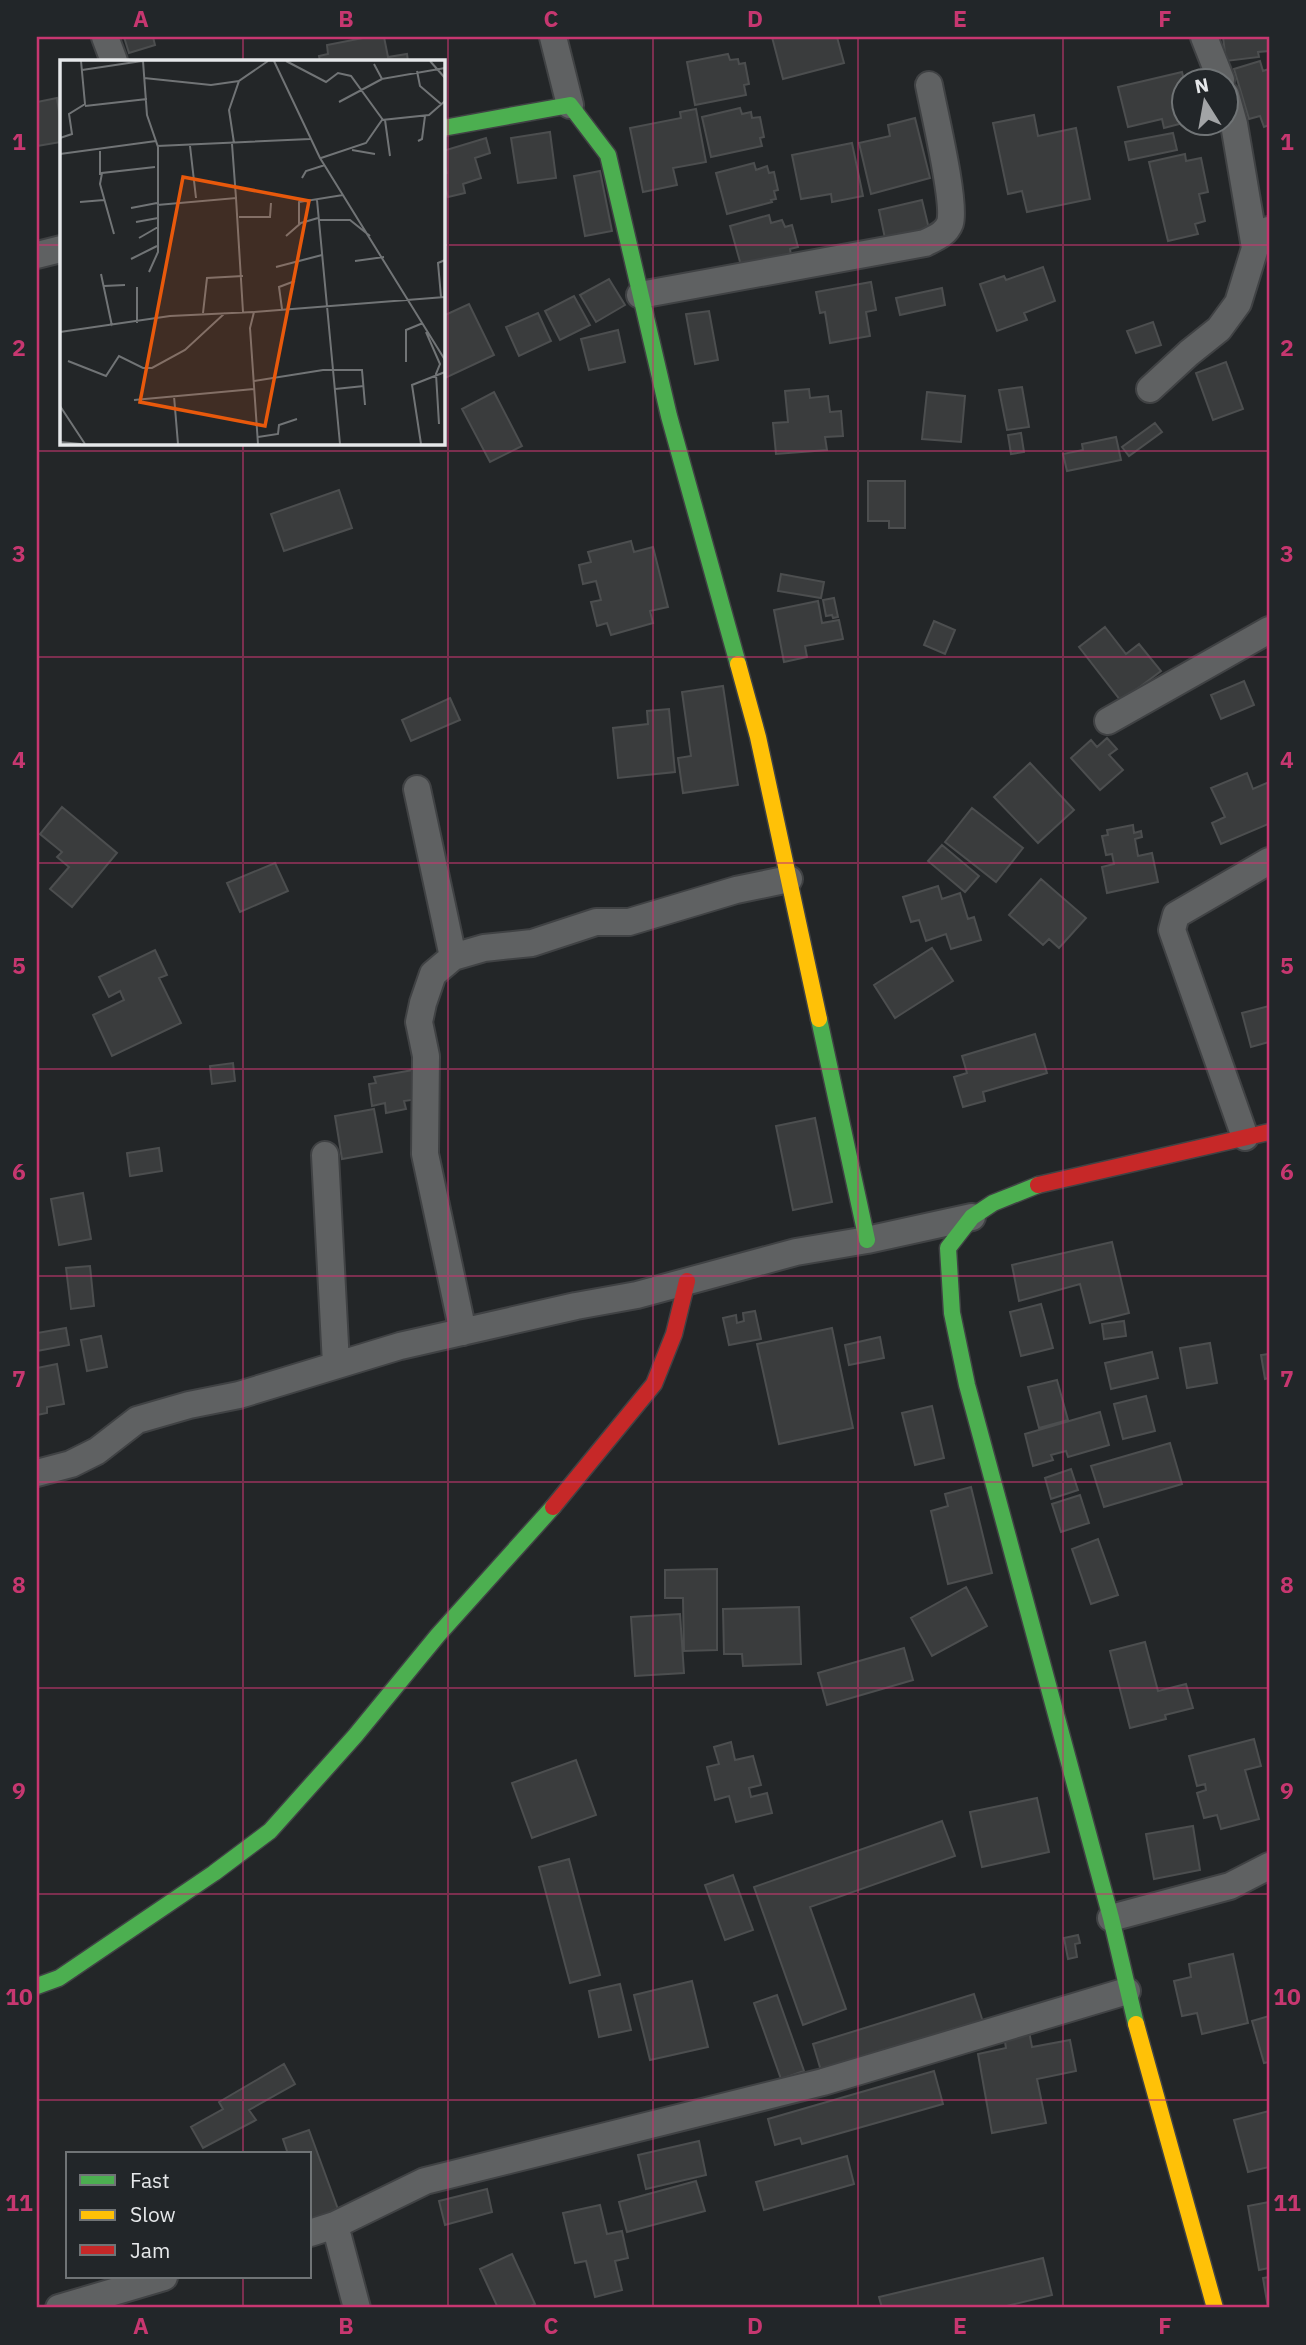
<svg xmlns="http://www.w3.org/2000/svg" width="1306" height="2345" font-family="'IBM Plex Sans',sans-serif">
	<rect width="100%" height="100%" fill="#232628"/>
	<path fill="#3a3c3d" stroke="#4c4e4f" stroke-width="2" d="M124,37H153L155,45L129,53Z
		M368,37H384L388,57L407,54L408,61H320L319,56L328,54L327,45Z
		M772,37H837L844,63L783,79Z
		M1223,37H1269V51L1258,52L1259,57L1226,61Z
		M728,54L730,60L738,59L739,64L745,63L749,84L744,85L746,95L695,105L687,62Z
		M1260,61L1263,71L1269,69V125L1264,127L1260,116L1249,119L1234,69Z
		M1182,72L1184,80V122H1187L1164,128L1162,119L1128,127L1118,87Z
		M57,98L61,125V142L37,146V102Z
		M740,108L742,114L751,112L752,118L760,117L764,137L760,138L762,146L711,157L702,117Z
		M696,109L706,162L673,168L677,185L643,192L630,128L681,118L680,112Z
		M1034,115L1038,136L1076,128L1090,199L1027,212L1022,191L1008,194L993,123Z
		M915,118L930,178L871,194L859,143L890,136L888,125Z
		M550,132L556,178L518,183L511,138Z
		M1173,133L1177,150L1129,160L1125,142Z
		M486,138L490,153L475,158L481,178L463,184L465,193L448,197L443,180V174L447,173L445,166L443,167V151Z
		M852,143L863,196L832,202L831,194L801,199L792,155Z
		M1185,154L1186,161L1201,158L1208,192L1199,194L1205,221L1195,224L1198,234L1168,241L1149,162Z
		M754,163L756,170L767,166L769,173L774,172L778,190L774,191L776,199L771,200L772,202L727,214L716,173Z
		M600,171L612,231L585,236L574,176Z
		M922,200L930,233L886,243L879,210Z
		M769,215L771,223L782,220L785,227L792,225L798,247L790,249L791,255L742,269L730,226Z
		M1043,267L1055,301L1024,313L1027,320L997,331L980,284L1004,276L1006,280Z
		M609,279L625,305L596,322L580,295Z
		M871,282L876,310L866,312L870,336L830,343L825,312L820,313L816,292Z
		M942,288L945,305L900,315L896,298Z
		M574,296L590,325L560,340L545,311Z
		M469,304L494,355L443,379V316Z
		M709,311L718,360L695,364L686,314Z
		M538,313L551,341L519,356L506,327Z
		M1153,322L1161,345L1136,353L1127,331Z
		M618,330L625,362L589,370L581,339Z
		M1226,362L1243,409L1213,420L1196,373Z
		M1022,387L1029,427L1007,430L999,390Z
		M809,389L810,398L828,396L830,412L841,411L843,436L825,437L827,450L776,454L773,423L788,422L785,391Z
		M494,392L522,446L490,462L462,409Z
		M927,392L965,396L961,442L922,439Z
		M1155,423L1162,432L1129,456L1122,447Z
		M1021,433L1024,452L1011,454L1008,435Z
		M1116,437L1121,460L1067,471L1063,454L1083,450L1082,444Z
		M868,481H905V528H889V521H868Z
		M339,490L352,528L284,551L271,514Z
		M631,541L634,552L653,547L668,607L650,611L653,623L611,635L607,623L597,626L591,602L601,600L596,581L583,584L579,565L591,562L588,552Z
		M781,574L824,582L821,598L778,591Z
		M834,598L838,617L833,618L832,615L826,616L823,600Z
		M818,601L822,623L839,620L843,639L805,646L807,657L784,662L774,610Z
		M934,621L955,630L945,654L924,645Z
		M1105,627L1126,654L1139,644L1161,671L1121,701L1079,647Z
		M1244,681L1254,705L1221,719L1211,695Z
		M723,686L738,785L683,793L678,758L691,756L682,692Z
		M450,698L460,720L411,741L402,720Z
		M669,709L675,772L618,778L613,728L648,724L647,711Z
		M1107,738L1117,749L1109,755L1123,770L1100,790L1071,758L1091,740L1097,747Z
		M1030,763L1074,810L1038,843L994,797Z
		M1247,773L1253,789L1269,782V827L1268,824L1221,844L1212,823L1225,817L1211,788Z
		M62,807L117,853L72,907L50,889L69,867L57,857L62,852L40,834Z
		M972,808L1023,848L996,882L945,842Z
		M1133,825L1134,833L1141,831L1142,837L1135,839L1138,856L1152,853L1158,882L1107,893L1102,867L1114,864L1112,854L1106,855L1102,836L1108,835L1107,830Z
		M942,845L979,876L965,892L928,861Z
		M275,863L288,891L240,912L227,883Z
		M1041,879L1086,918L1059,948L1049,939L1043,945L1009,915Z
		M938,886L942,899L960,893L968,919L974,917L981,940L951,949L946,934L926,941L919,920L911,922L903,897Z
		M932,948L953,981L895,1018L874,985Z
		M155,950L167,975L159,978L181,1023L112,1056L93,1015L124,1000L120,991L109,997L99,977Z
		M1269,1006V1042L1251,1047L1242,1013Z
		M1035,1034L1047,1073L983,1092L985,1101L963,1107L954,1077L967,1073L962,1056Z
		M233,1063L235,1081L212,1084L210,1066Z
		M413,1070L418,1099L404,1101L406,1109L386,1113L385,1103L372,1106L369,1084L376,1083L374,1077Z
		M374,1109L382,1152L342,1159L335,1116Z
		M815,1118L832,1202L793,1210L776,1126Z
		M159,1148L162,1171L130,1176L127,1153Z
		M83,1193L91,1239L59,1245L51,1199Z
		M1112,1242L1129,1313L1090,1323L1080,1284L1019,1301L1012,1265Z
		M90,1266L94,1306L71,1309L66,1268Z
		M1041,1304L1053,1348L1021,1356L1010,1312Z
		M755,1311L761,1339L729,1345L723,1318L736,1315L737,1323L744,1321L743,1313Z
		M1124,1321L1126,1336L1104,1339L1102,1324Z
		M66,1328L69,1345L37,1351V1333Z
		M832,1328L853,1428L779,1444L757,1344Z
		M101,1336L107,1367L87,1371L81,1340Z
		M880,1337L884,1358L849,1365L845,1345Z
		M1210,1343L1217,1383L1187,1388L1180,1348Z
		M1152,1352L1158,1378L1111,1389L1105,1363Z
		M1269,1354V1378L1265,1379L1261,1355Z
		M57,1364L64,1404L47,1407V1413L37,1415V1368Z
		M1057,1380L1068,1420L1039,1428L1028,1387Z
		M1146,1396L1155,1431L1123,1439L1114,1404Z
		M932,1406L944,1458L915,1465L902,1413Z
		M1100,1412L1109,1445L1068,1457L1066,1451L1051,1455L1053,1460L1033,1466L1025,1434Z
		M1170,1443L1182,1484L1104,1507L1091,1466Z
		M1071,1469L1078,1490L1051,1499L1045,1478Z
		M971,1487L992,1573L948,1584L931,1511L948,1506L945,1494Z
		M1080,1495L1089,1523L1061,1532L1052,1504Z
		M1098,1539L1118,1595L1091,1604L1072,1549Z
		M717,1569V1650L684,1651L683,1598H665V1570Z
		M966,1587L987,1626L932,1656L911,1618Z
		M799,1607L801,1664L743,1666L742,1654H724L723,1609Z
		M680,1614L684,1673L635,1676L631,1617Z
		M1145,1642L1158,1691L1186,1684L1193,1708L1165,1715L1166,1719L1130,1728L1110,1651Z
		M904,1648L913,1680L827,1705L818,1673Z
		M1254,1739L1261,1766L1245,1770L1259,1819L1221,1829L1217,1815L1204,1818L1197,1793L1206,1790L1205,1784L1197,1786L1189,1756Z
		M731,1742L735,1760L753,1756L761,1785L749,1788L751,1797L767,1793L772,1813L736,1822L729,1796L715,1800L707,1767L719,1764L714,1747Z
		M576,1760L596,1815L532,1838L512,1783Z
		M1037,1798L1049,1852L982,1867L970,1812Z
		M942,1821L955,1856L810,1907L846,2009L803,2025L754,1887Z
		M1193,1826L1200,1870L1154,1879L1146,1834Z
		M569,1859L600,1975L570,1983L539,1867Z
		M733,1875L753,1930L725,1940L705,1885Z
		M1078,1935L1080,1943L1075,1944L1077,1957L1068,1959L1064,1938Z
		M1233,1954L1248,2023L1202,2034L1197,2013L1182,2016L1174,1981L1191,1977L1189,1964Z
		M692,1981L708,2047L650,2060L634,1995Z
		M620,1984L631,2030L599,2037L589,1991Z
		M974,1994L984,2025L822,2074L813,2044Z
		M777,1995L804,2071L781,2079L754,2003Z
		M1269,2016V2062L1264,2063L1252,2021Z
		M1029,2031L1032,2047L1070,2040L1076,2071L1037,2079L1046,2123L992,2133L978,2054L1006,2048L1004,2036Z
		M284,2064L295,2084L249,2110L256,2120L203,2148L191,2127L223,2109L219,2102Z
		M934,2071L943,2104L802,2144L800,2138L775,2145L768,2119Z
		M1269,2111V2167L1248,2172L1234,2120Z
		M309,2130L339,2212L313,2222L310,2214V2154H288L283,2139Z
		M699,2141L706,2175L646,2189L638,2155Z
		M847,2156L854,2184L764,2210L756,2182Z
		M696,2181L705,2211L627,2232L619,2202Z
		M487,2189L492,2212L445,2225L439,2201Z
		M1269,2202V2268L1259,2270L1248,2206Z
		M600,2205L607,2234L622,2231L628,2258L615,2261L622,2290L595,2297L586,2261L575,2263L563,2213Z
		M512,2254L535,2304L527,2308H498L480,2269Z
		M1043,2258L1052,2295L998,2308H882L879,2297Z
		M1269,2277V2308H1268L1263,2278Z"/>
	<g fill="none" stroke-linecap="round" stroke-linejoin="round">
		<g stroke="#404244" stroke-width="30">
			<path id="street" d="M105,37L114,61
				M553,37L570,105
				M1204,37L1221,80
				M1226,95L1234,124L1255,248
				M37,255L61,249
				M640,295L925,243C935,238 946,234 950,223C956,202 934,112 929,85
				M1150,389L1189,353L1219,329L1238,303L1255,248L1269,230
				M1108,721L1269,630
				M417,789L453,957
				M1245,1137L1172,930L1176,915L1269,861
				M325,1155L336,1364
				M463,1332L425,1154L426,1056L419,1022L423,1003L433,974L453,957L484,948L532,943L596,922H629L736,890L789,879
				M37,1473L71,1464L97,1451L137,1420L189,1405L239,1395L400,1346L576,1306L637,1295L796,1252L867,1240L972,1217
				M1111,1918L1230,1886L1269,1866
				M335,2225L357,2308
				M310,2233L335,2225L425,2181L823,2082L1127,1991
				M59,2308L164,2277"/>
		</g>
		<g stroke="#404244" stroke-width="19">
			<path id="fast" d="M443,128L570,105L608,155L669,416L738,664
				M819,1019L867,1240
				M1038,1185L993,1203L972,1217L948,1248L952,1313L967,1385L1111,1918L1136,2024
				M37,1986L59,1978L214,1873L270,1831L355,1736L438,1635L553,1507"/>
		</g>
		<g stroke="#404244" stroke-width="19">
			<path id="slow" d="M738,664L758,737L819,1019
				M1136,2024L1215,2308"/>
		</g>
		<g stroke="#404244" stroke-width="19">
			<path id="jam" d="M1038,1185L1269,1132
				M553,1507L654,1384L674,1334L687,1281"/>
		</g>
		<use href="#street" stroke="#5f6162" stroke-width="26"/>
		<use href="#fast" stroke="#4caf50" stroke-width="16"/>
		<use href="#slow" stroke="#ffc107" stroke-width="16"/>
		<use href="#jam" stroke="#c62828" stroke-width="16"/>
	</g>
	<path fill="none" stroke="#c73770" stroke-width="2" stroke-opacity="0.55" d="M243,37V61M448,37V2308M653,37V2308M858,37V2308M1063,37V2308M37,245H61M443,245H1269M243,443V2154M37,451H1269M37,657H1269M37,863H1269M37,1069H1269M37,1276H1269M37,1482H1269M37,1688H1269M37,1894H1269M37,2100H1269M243,2277V2308"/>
	<g transform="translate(60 60)">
		<rect width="385" height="385" fill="#232628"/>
		<path fill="none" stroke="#717476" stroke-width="2" d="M83,1L87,55L98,87V192L89,212M214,1L260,98L385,300M226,1L266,22L278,13L291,16L323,60M370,1L385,18M314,4L322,19L385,8M22,10L82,1M357,11L360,26L381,44M84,18L151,25L179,21M279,42L322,19M25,46L87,39M325,60L330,96M0,78L12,74L9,54L25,44L21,1M358,81L362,79L365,56M174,83L169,50L179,21L208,1M172,84L176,138M97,86L250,79M130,86L136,138M292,90L315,94M40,91V115M0,94L96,81M261,98L306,83L322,60L369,55L385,41M242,118L246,111L265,105M257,140L280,384M20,142L44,140M97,145L176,138L183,252M71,148L97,143M179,157H210L211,143M258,160H290L310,176M76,162L98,158M239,164V142L283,135M54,174L40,124L42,113L95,107M226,176L241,163L258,158M79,178L98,167M71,199L97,186M295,201L324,197M216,207L262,195M41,214L52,266M44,226L65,225M77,227V263M381,237L378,203L385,200M222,249L219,227L235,221M143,253L147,218L183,216M0,272L110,256L193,252M366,272L380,304L376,314L379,364M8,301L46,316L59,296L83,308H92L125,290L165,253M346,302V270L363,263M194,321L263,310H302L305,345M275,329L304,326M114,336L118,384M74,340L194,329M0,346L25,384M198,377L218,374L219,365L237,359M0,382L21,384M198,384L190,268L194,252L385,237M361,384L352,325L385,312"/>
		<path fill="#e8590c" fill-opacity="0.15" stroke="#e8590c" stroke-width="3.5" d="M123,117L249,141L205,366L80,342Z"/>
		<rect width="385" height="385" fill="none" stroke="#e6e8ea" stroke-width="3.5"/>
	</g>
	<rect width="1306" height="2345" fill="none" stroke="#222629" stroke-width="77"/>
	<rect x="66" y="2152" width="245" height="126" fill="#222629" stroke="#707476" stroke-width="2"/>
	<rect x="80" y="2175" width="35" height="10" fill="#4caf50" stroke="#707476" stroke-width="2"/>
	<text x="130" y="2188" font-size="21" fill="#e6e8ea">Fast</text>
	<rect x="80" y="2210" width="35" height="10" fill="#ffc107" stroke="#707476" stroke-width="2"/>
	<text x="130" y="2222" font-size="21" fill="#e6e8ea">Slow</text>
	<rect x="80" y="2245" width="35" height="10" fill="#c62828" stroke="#707476" stroke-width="2"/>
	<text x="130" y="2258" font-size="21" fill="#e6e8ea">Jam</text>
	<g transform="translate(1205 102) rotate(349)"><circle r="33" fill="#222629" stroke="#707476" stroke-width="2"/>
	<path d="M0-5L12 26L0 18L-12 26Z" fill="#a2a4a6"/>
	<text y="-10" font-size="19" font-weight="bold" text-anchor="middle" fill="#e6e8ea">N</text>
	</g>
	<rect x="38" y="38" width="1230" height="2268" fill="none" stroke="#c73770" stroke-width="2.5"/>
	<g font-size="23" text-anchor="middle" font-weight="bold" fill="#c73770">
		<text x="141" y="27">A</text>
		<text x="346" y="27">B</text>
		<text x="551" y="27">C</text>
		<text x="755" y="27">D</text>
		<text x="960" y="27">E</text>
		<text x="1165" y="27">F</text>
		<text x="19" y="150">1</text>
		<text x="1287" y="150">1</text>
		<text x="19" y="356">2</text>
		<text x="1287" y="356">2</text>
		<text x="19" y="562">3</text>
		<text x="1287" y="562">3</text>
		<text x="19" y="768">4</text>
		<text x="1287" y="768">4</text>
		<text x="19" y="974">5</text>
		<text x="1287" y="974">5</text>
		<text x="19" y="1180">6</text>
		<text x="1287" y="1180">6</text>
		<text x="19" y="1387">7</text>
		<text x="1287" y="1387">7</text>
		<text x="19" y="1593">8</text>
		<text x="1287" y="1593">8</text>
		<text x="19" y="1799">9</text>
		<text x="1287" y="1799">9</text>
		<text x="19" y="2005">10</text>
		<text x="1287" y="2005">10</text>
		<text x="19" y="2211">11</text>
		<text x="1287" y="2211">11</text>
		<text x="141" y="2334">A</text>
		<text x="346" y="2334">B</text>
		<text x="551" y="2334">C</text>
		<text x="755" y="2334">D</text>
		<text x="960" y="2334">E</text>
		<text x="1165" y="2334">F</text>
	</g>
</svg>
